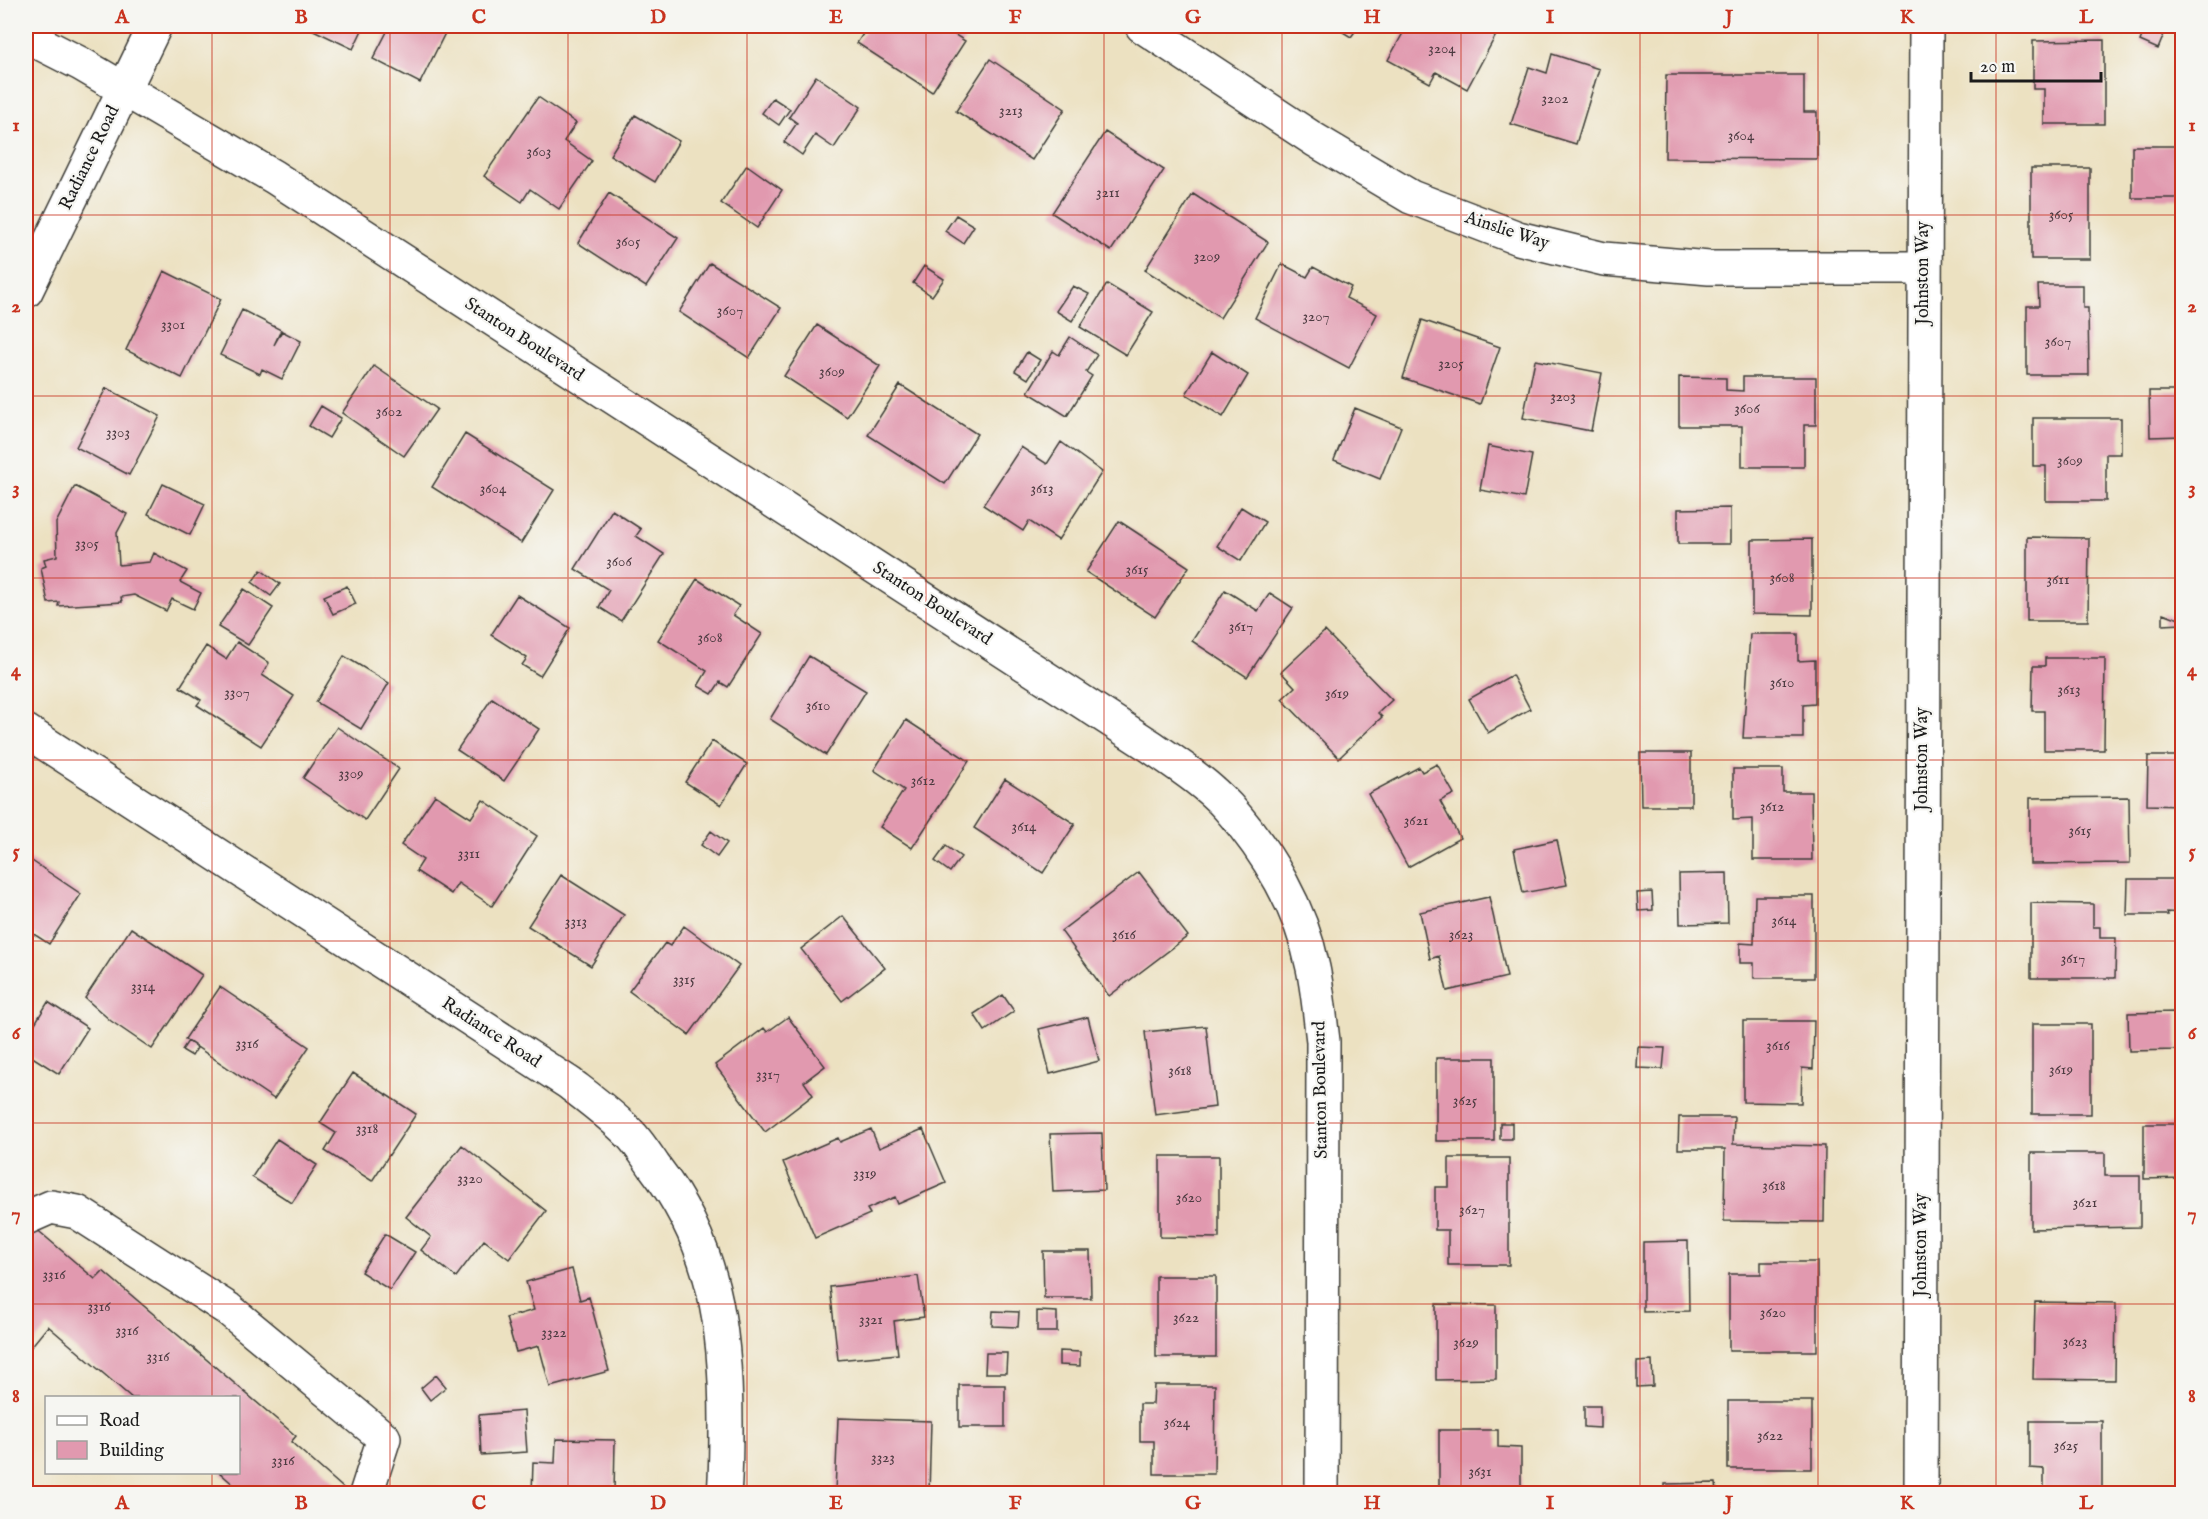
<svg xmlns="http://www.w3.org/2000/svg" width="2208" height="1519" font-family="'IM FELL English',serif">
	<rect width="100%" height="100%" fill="#f6f6f2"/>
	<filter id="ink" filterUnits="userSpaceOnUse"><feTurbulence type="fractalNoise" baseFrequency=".0167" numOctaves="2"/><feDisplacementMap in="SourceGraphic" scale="12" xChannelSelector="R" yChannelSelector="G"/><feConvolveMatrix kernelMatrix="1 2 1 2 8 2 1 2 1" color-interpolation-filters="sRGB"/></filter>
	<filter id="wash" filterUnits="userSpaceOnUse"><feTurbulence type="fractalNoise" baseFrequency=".008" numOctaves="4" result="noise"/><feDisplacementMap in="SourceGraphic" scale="24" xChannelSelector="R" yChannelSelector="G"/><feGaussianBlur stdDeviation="1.35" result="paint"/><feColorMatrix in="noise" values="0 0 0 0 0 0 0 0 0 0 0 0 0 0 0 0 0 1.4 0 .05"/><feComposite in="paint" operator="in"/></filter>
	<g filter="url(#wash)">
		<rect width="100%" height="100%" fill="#ece1c1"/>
		<g id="blocks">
			<path fill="#e199af" d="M305,26H364L353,49Z
				M390,26H429L445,33L420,83L373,59Z
				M868,26H941L965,41L932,92L857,43Z
				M1333,26H1359L1351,37Z
				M1407,26H1478L1496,35L1467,89L1436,72L1430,83L1388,60Z
				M2146,26L2165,32L2158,49L2140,41Z
				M2104,40V124H2044V89H2033V41Z
				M1552,54L1599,69L1576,144L1511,124L1529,67L1547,73Z
				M990,59L1065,109L1032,160L956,111Z
				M1666,75H1804V112H1817V159L1665,158Z
				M816,76L861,107L834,148L815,135L802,155L784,142L797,123L789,117Z
				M538,97L576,123L564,141L592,161L559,209L530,189L522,202L484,176Z
				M773,98L790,109L779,125L762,113Z
				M635,115L679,141L655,182L610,155Z
				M1105,132L1164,170L1111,251L1052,213Z
				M2132,146H2182V198H2132Z
				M747,165L782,190L757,228L721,203Z
				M2031,168H2090V259H2031Z
				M609,193L678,238L646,287L578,243Z
				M1193,194L1268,242L1220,318L1145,270Z
				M956,215L974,226L963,243L945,231Z
				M710,263L781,308L749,358L679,312Z
				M1282,264L1307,277L1313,267L1351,287L1346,298L1377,314L1349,368L1255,318Z
				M924,266L944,279L932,296L913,283Z
				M164,271L221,299L182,378L126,350Z
				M1107,284L1153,312L1126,355L1080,327Z
				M2038,285H2083V308H2088L2089,375H2027V306H2039Z
				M1073,286L1089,294L1072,321L1056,311Z
				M242,310L281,330L274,345L282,331L301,341L282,379L262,369L260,374L220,355Z
				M1422,320L1500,347L1480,404L1403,378Z
				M817,325L880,366L847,417L784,376Z
				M1070,337L1097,355L1086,372L1092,376L1067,416L1028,392L1053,351L1059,355Z
				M1027,352L1040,360L1028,379L1015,371Z
				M1212,352L1248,375L1223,417L1186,394Z
				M1535,360L1602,373L1591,431L1523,418Z
				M374,366L437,409L404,456L342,413Z
				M1679,377L1726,378V390L1743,391V377H1816V425H1804V467H1742V426H1679Z
				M900,385L977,434L945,484L868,435Z
				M106,388L160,416L129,475L76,447Z
				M2149,391H2182V436L2150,437Z
				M321,406L341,418L329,438L309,426Z
				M1355,408L1401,427L1380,479L1334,460Z
				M2033,418H2121V454H2106V501H2046V466H2033Z
				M465,434L554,490L521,543L432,487Z
				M1061,442L1102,472L1058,540L1029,521L1023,531L983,505L1021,447L1047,464Z
				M1488,446L1532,455L1524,498L1480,490Z
				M163,484L205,504L190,535L148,514Z
				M75,486L127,514L117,533L119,565L150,562L154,553L187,571L180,582L201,593L193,609L172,599L166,611L134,595L121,597L122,602L58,606L59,602L48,603L41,568L46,566L44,559L57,556L56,523Z
				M1241,507L1265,522L1241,561L1217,546Z
				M1730,508V544H1678V509Z
				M612,510L641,529L636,536L664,554L621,621L599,607L609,590L575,569Z
				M1119,521L1189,567L1155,617L1086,572Z
				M2027,537L2089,538L2088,621H2027Z
				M1812,539V615L1752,614V540Z
				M261,570L280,584L271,596L252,582Z
				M697,579L739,606L733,615L762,634L728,687L720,682L712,694L698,686L707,671L658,640Z
				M347,586L356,604L333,614L324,596Z
				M244,589L273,608L248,645L218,627Z
				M1225,590L1258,611L1270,593L1293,608L1247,677L1192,641Z
				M517,595L570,628L540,676L522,665L527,658L491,635Z
				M2163,613L2182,620V624L2163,625Z
				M1325,631L1392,700L1378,713L1382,717L1339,758L1282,699L1295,687L1281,672Z
				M1750,634H1798V661L1815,660V704L1803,705V738H1743Z
				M237,642L269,663L262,675L294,696L261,746L197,705L201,700L180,687L206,646L226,659Z
				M344,656L389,683L361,729L316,702Z
				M809,656L866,691L826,755L770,719Z
				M2045,658H2105L2104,750H2044V711H2032L2033,666H2045Z
				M1512,675L1530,709L1488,733L1469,699Z
				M492,698L539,729L504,781L457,750Z
				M906,720L969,761L912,848L880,827L904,790L874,770Z
				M337,727L399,769L365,820L303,778Z
				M712,741L747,764L721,805L685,782Z
				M1640,753H1691V806H1641Z
				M2148,756H2182V806L2147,805Z
				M1437,764L1454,794L1440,801L1460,838L1408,867L1368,794L1419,767L1422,772Z
				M1733,769H1783V792H1811L1812,860H1753V819L1733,820Z
				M1005,779L1075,824L1043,873L974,828Z
				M435,795L471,818L483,800L537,836L492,906L458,883L451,894L416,871L423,860L401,845Z
				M2129,797L2130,863L2030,864V798Z
				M711,831L727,843L717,857L701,845Z
				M1557,840L1567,885L1523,893L1514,849Z
				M946,846L961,857L950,872L935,861Z
				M26,857L81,894L49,944L26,929Z
				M1139,872L1188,936L1109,996L1061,931Z
				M1727,873L1728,923L1680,924L1679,874Z
				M561,875L624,915L591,966L528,926Z
				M2128,879H2182V913L2167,912L2168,915H2127Z
				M1652,892L1653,910L1638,911L1637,893Z
				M1755,896H1814V978H1754V963H1740V943L1754,944Z
				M1489,897L1507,977L1447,991L1439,956L1430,959L1420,912Z
				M2031,903L2093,904V927H2100V938H2116L2115,978H2031Z
				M843,916L885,968L842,1001L801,949Z
				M684,926L739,966L689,1035L629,991L665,943L670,946Z
				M131,928L202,975L152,1049L111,1021L85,998Z
				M220,987L309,1047L274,1099L185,1039Z
				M1003,995L1014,1011L985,1031L974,1014Z
				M48,1002L88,1028L59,1074L26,1053V1038Z
				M2177,1012V1050L2129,1051L2128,1013Z
				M788,1017L825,1066L804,1082L813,1095L765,1132L715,1065L764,1028L767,1032Z
				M1088,1017L1099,1061L1050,1074L1039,1029Z
				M1743,1021H1814L1813,1069L1802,1068L1801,1103L1743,1102Z
				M2032,1024H2091V1114H2032Z
				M1206,1026L1215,1107L1155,1115L1145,1032Z
				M188,1041L197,1048L192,1056L182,1050Z
				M1638,1047L1665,1048L1663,1069L1637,1068Z
				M1436,1058H1494V1141H1436Z
				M353,1073L416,1114L372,1181L325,1151L336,1133L320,1123Z
				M1679,1117H1734L1733,1144L1825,1146L1824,1222L1724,1221L1725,1149H1678Z
				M1500,1123H1512V1139H1500Z
				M2144,1124H2182V1178L2144,1179Z
				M871,1129L879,1148L923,1129L946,1183L898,1204L895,1197L867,1209L870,1214L815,1238L783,1162L838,1138L840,1142Z
				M1102,1133L1104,1190L1053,1192L1050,1134Z
				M277,1139L317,1165L292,1203L252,1177Z
				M462,1145L546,1211L509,1259L484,1240L456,1277L421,1250L431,1237L406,1217Z
				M2031,1153H2105V1176H2140V1227L2031,1229Z
				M1160,1156H1219V1238L1160,1237Z
				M1449,1158H1509V1265H1448V1230H1435V1187H1449Z
				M34,1227L95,1279L103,1271L296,1436L291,1442L350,1494H244L219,1472H238V1398H132L48,1326L26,1353V1238Z
				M385,1234L415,1252L390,1290L361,1272Z
				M1688,1241L1689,1311L1643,1312V1242Z
				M1043,1251H1090L1091,1298H1044Z
				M1761,1262H1817V1351H1729V1274H1761Z
				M572,1269L580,1300L589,1297L609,1371L550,1387L539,1346L516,1352L506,1318L534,1310L526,1282Z
				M918,1276L924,1317L894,1321L898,1354L838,1360L830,1287Z
				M1156,1276H1216V1357H1156Z
				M2035,1302L2116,1303L2115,1380L2033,1379Z
				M1436,1304L1496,1305V1379L1436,1380Z
				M993,1311L1019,1312L1018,1327L992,1326Z
				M1037,1311L1057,1312V1332H1037Z
				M1059,1351L1080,1352V1366L1059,1365Z
				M986,1353H1007L1006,1373H985Z
				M1652,1361L1653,1386L1637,1387V1362Z
				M436,1375L446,1387L430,1400L421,1388Z
				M959,1385H1005V1427H959Z
				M1154,1385H1215L1214,1474H1154V1441H1140V1404H1153Z
				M1728,1401H1812V1469H1728Z
				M1584,1406H1600V1428L1584,1427Z
				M524,1411L527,1452L481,1455L479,1415Z
				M838,1418L931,1421L929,1494L835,1493Z
				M2030,1421H2102V1494H2044V1469L2030,1468Z
				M1439,1430H1498V1447L1521,1448V1494H1439Z
				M556,1439L615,1440L614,1494H532L533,1462L555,1463Z
				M1716,1483L1717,1494H1665V1484Z"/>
		</g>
	</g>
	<g filter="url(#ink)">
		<use href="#blocks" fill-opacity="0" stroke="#3b3a35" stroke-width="1.5"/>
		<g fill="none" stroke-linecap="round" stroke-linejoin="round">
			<g stroke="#3b3a35" stroke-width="36">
				<path id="minor" d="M1142,26L1315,140L1411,197L1518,238L1604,259L1709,268H1923
					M26,36L81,64L274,177L1152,747C1178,765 1206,783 1228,807C1268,852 1301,908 1313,968C1318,992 1320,1017 1323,1041L1322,1494
					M26,291L155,26
					M26,731L569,1083C591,1100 613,1116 632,1136C640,1145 647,1156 654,1166C715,1245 726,1327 726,1425C726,1448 726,1471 724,1494
					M26,1218L51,1207L77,1212L228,1309L384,1438L366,1494
					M1921,1494L1926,26"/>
			</g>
			<use href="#minor" stroke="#fff" stroke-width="33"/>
		</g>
	</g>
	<path fill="none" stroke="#c8321e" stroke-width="1.5" stroke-opacity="0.55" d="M212,26V1398M390,26V1494M568,26V1494M747,26V1494M926,26V1494M1104,26V1494M1282,26V1494M1461,26V1494M1640,26V1494M1818,26V1494M1996,26V1494M26,215H2182M26,396H2182M26,578H2182M26,760H2182M26,941H2182M26,1123H2182M26,1304H2182M212,1472V1494"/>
	<g text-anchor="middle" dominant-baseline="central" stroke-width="4.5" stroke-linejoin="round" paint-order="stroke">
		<g font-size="15" fill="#4d3b41">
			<text x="1442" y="48">3204</text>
			<text x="1555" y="98">3202</text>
			<text x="1011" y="110">3213</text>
			<text x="1741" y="135">3604</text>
			<text x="539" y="151">3603</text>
			<text x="1108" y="192">3211</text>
			<text x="2061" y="214">3605</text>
			<text x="628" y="241">3605</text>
			<text x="1207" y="256">3209</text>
			<text x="730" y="310">3607</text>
			<text x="1316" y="316">3207</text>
			<text x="173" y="324">3301</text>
			<text x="2058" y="341">3607</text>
			<text x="1451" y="363">3205</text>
			<text x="832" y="371">3609</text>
			<text x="1563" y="396">3203</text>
			<text x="1747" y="408">3606</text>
			<text x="389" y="411">3602</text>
			<text x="118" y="432">3303</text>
			<text x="2070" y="460">3609</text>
			<text x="493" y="488">3604</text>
			<text x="1042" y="488">3613</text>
			<text x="87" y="543">3305</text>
			<text x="619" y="561">3606</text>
			<text x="1137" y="569">3615</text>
			<text x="1782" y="577">3608</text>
			<text x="2058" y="579">3611</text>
			<text x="1241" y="626">3617</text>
			<text x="710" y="637">3608</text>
			<text x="1782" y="682">3610</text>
			<text x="2069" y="689">3613</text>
			<text x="237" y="692">3307</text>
			<text x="1337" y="693">3619</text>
			<text x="818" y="705">3610</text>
			<text x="351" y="773">3309</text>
			<text x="923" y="780">3612</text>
			<text x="1772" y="806">3612</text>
			<text x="1416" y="820">3621</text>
			<text x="1024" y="826">3614</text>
			<text x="2080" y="830">3615</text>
			<text x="469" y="853">3311</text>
			<text x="1784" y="920">3614</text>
			<text x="576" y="921">3313</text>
			<text x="1124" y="934">3616</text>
			<text x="1461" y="934">3623</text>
			<text x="2073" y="958">3617</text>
			<text x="684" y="979">3315</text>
			<text x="143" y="986">3314</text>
			<text x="247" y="1043">3316</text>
			<text x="1778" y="1045">3616</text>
			<text x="2061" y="1069">3619</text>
			<text x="1180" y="1070">3618</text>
			<text x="768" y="1074">3317</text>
			<text x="1465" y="1100">3625</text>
			<text x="367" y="1128">3318</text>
			<text x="865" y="1173">3319</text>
			<text x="470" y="1178">3320</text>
			<text x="1774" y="1185">3618</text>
			<text x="1189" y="1197">3620</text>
			<text x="2085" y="1202">3621</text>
			<text x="1472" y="1209">3627</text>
			<text x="54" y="1274">3316</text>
			<text x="99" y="1306">3316</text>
			<text x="1773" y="1312">3620</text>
			<text x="1186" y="1317">3622</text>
			<text x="871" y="1319">3321</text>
			<text x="127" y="1330">3316</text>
			<text x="554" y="1332">3322</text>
			<text x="2075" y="1341">3623</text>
			<text x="1466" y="1342">3629</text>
			<text x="158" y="1356">3316</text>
			<text x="1177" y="1422">3624</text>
			<text x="1770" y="1435">3622</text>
			<text x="2066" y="1445">3625</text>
			<text x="883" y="1457">3323</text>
			<text x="283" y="1460">3316</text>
			<text x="1480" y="1471">3631</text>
		</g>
		<g font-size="18" fill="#1c1c1c" stroke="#f6f6f2">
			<text transform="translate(90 158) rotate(-64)">Radiance Road</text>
			<text transform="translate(1507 231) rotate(18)">Ainslie Way</text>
			<text transform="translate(1923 273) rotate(-90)">Johnston Way</text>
			<text transform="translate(524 340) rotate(33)">Stanton Boulevard</text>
			<text transform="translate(932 604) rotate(33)">Stanton Boulevard</text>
			<text transform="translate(1922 759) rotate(-90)">Johnston Way</text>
			<text transform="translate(491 1033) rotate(33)">Radiance Road</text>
			<text transform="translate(1321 1090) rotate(-91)">Stanton Boulevard</text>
			<text transform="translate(1921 1245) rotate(-90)">Johnston Way</text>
		</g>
	</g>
	<rect width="2208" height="1519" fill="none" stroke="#f6f6f2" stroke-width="66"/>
	<rect x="45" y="1396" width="195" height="78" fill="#f6f6f2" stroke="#9f9f9c" stroke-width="1.5"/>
	<rect x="57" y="1416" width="30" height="9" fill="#ffffff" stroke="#9f9f9c" stroke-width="1.5"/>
	<text x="99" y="1426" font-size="18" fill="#1c1c1c">Road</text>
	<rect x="57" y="1441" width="30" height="18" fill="#e199af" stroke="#9f9f9c" stroke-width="1.5"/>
	<text x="99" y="1456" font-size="18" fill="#1c1c1c">Building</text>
	<path d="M1971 72v9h130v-9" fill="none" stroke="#1c1c1c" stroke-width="3"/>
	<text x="1980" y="72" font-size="18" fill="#1c1c1c" stroke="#f6f6f2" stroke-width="4.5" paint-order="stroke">20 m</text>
	<rect x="33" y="33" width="2142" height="1453" fill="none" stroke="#c8321e" stroke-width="2"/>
	<g font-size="20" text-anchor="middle" font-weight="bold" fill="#c8321e">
		<text x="122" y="23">A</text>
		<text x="301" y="23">B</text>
		<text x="479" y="23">C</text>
		<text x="658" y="23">D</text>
		<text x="836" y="23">E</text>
		<text x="1015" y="23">F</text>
		<text x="1193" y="23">G</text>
		<text x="1372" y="23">H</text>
		<text x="1550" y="23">I</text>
		<text x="1729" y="23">J</text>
		<text x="1907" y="23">K</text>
		<text x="2086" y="23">L</text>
		<text x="16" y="131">1</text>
		<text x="2192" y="131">1</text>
		<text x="16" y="312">2</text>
		<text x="2192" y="312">2</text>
		<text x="16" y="494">3</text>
		<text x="2192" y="494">3</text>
		<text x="16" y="676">4</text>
		<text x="2192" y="676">4</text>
		<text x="16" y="857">5</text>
		<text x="2192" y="857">5</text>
		<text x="16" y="1039">6</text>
		<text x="2192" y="1039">6</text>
		<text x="16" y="1220">7</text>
		<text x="2192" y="1220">7</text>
		<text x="16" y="1402">8</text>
		<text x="2192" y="1402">8</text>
		<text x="122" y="1509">A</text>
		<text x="301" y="1509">B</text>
		<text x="479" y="1509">C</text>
		<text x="658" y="1509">D</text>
		<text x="836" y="1509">E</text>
		<text x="1015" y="1509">F</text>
		<text x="1193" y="1509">G</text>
		<text x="1372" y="1509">H</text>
		<text x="1550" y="1509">I</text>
		<text x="1729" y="1509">J</text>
		<text x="1907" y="1509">K</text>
		<text x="2086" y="1509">L</text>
	</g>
</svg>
